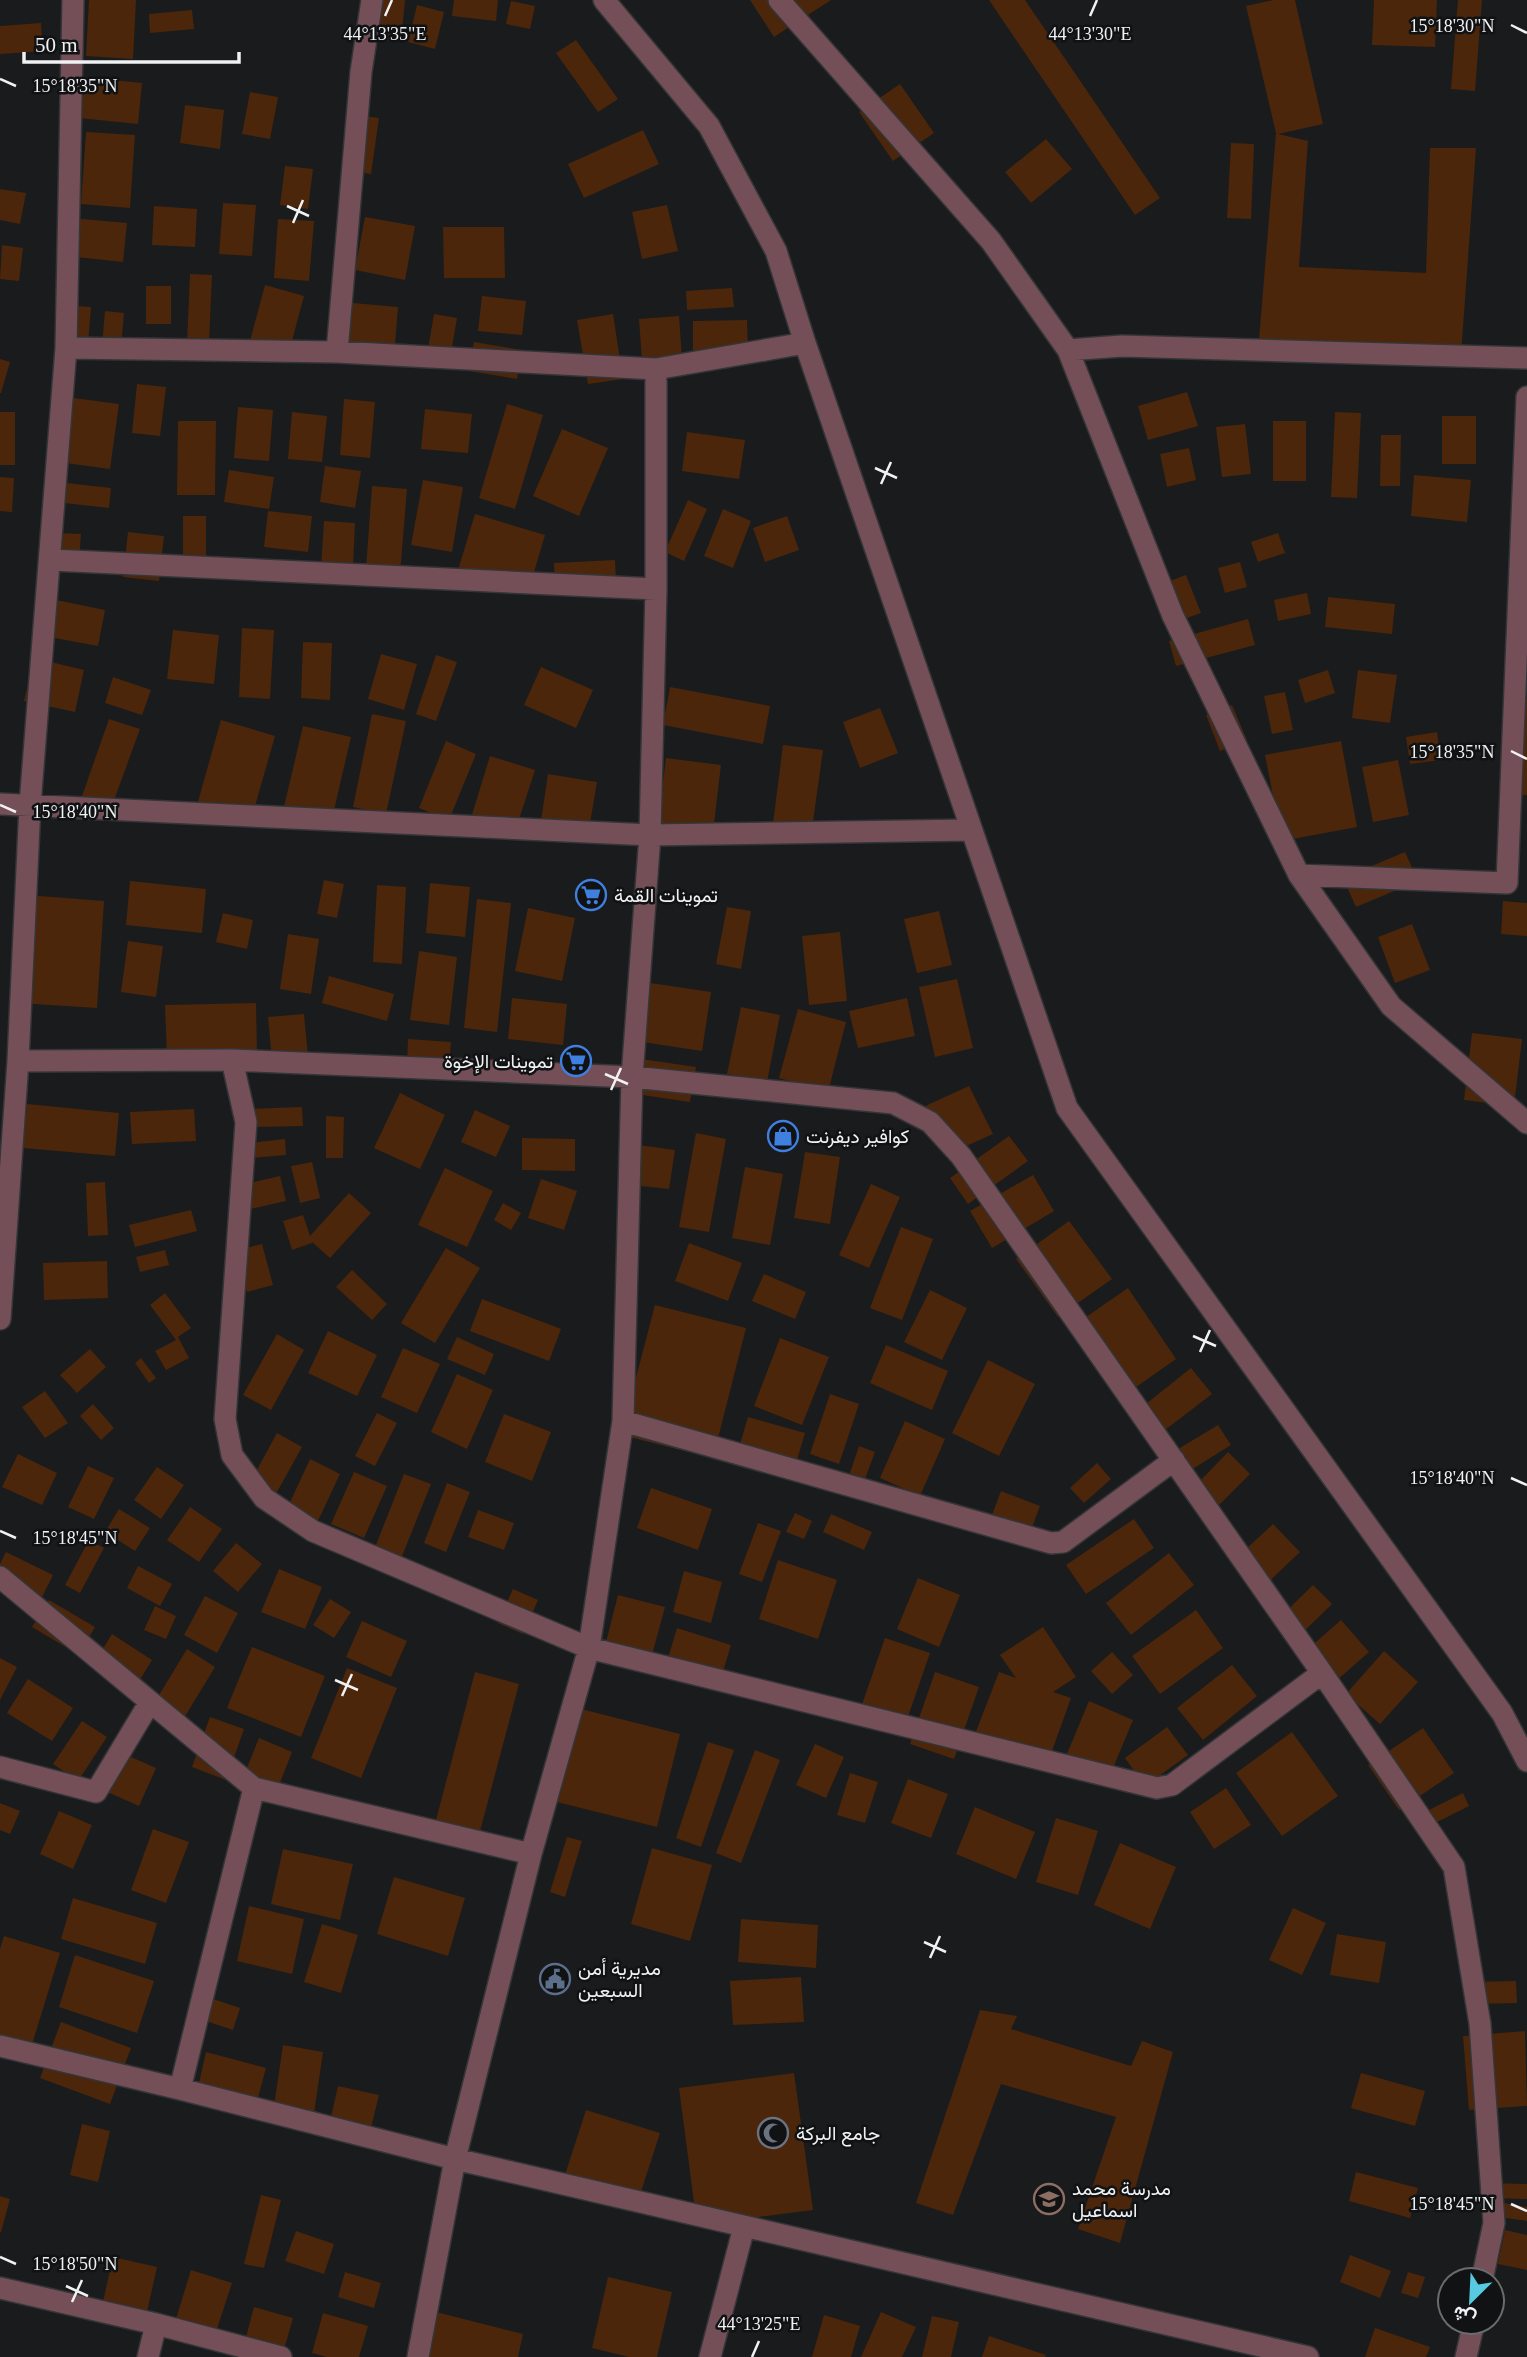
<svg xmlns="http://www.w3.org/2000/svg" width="1527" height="2357" font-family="'Times New Roman',Vazirmatn,serif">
	<rect width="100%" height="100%" fill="#1a1b1d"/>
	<path fill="#4b260a" d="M89,0H136L133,59L86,56Z
		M368,0H405L401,42L364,38Z
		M454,0H498L496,21L452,16Z
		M750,0H831L774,37Z
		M989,0H1025L1160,198L1135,215Z
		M1273,0H1295L1323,124L1278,134L1308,141L1299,267L1426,273L1430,148H1476L1461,355L1259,340L1276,133L1246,6Z
		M1374,0H1437L1435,47L1372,45Z
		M1458,0H1482L1475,91L1451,89Z
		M511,1L535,6L530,29L506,24Z
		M417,5L444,12L435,49L408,42Z
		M192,10L194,29L150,33L149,14Z
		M41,23L43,51L0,54V26Z
		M576,40L618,99L598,112L556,53Z
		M83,77L142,83L138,124L79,118Z
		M900,84L934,133L893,161L859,112Z
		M250,92L278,97L270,139L242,134Z
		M185,105L224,110L220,149L180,143Z
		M363,116L379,118L371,174L354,171Z
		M643,130L659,164L584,198L568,164Z
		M86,132L135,135L130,208L81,204Z
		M1046,139L1072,169L1031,203L1005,172Z
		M1231,143L1254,144L1251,219L1227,218Z
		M285,166L313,169L308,209L280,205Z
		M0,189L26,193L20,224L0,220Z
		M223,203L256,205L252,256L219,254Z
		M667,205L678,251L642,259L632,212Z
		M154,206L197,209L195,247L152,245Z
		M365,217L415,226L405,280L355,270Z
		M71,218L127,223L123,262L67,256Z
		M278,219L314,221L309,281L274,278Z
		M443,227H504L505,278H444Z
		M2,245L23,248L19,281L0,279Z
		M190,274L212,275L209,344L187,343Z
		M265,285L304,296L289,352L250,341Z
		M146,286H171V324H146Z
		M732,288L734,307L687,310L686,291Z
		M482,296L526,301L522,335L478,331Z
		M342,302L398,307L394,357L338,352Z
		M75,306L91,307L87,356L71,354Z
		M105,311L124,313L120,358L101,357Z
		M434,314L457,318L451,353L428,349Z
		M613,314L623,379L588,384L577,320Z
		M679,316L682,359L642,361L639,319Z
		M747,320L748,350L693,351V321Z
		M474,342L522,350L517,379L469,371Z
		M0,359L10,362L1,393H0Z
		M137,384L166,387L160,436L132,433Z
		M1187,392L1198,426L1148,440L1138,406Z
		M58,396L119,404L110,469L50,461Z
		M344,399L375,402L370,458L340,455Z
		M507,404L543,415L515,509L479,498Z
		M238,407L273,410L269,461L234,458Z
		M425,409L472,414L468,453L421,449Z
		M0,412H15V465H0Z
		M292,412L327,416L322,462L288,459Z
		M1335,412L1361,413L1357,498L1331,497Z
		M1442,416H1476V464H1442Z
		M178,421H216L215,495H177Z
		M1273,421H1306V481H1273Z
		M1245,424L1251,474L1222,477L1216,427Z
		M562,429L608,448L579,516L533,496Z
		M687,432L745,440L739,479L682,471Z
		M1381,435H1401L1400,486H1380Z
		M1189,448L1196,480L1167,487L1160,454Z
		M325,466L361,471L355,508L320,502Z
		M229,470L274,477L269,509L224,502Z
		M1414,475L1471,480L1467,522L1411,516Z
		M0,477L14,478L12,512L0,511Z
		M423,480L463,487L452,552L411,545Z
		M49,481L111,488L109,508L46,501Z
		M372,486L407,489L399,586L365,583Z
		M688,500L707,509L684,561L665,552Z
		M723,509L751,521L733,568L704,556Z
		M268,511L312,516L308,552L264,547Z
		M475,514L545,535L528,592L458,570Z
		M183,516H206V562H183Z
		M787,516L799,550L765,562L753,528Z
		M324,521L355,523L352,586L320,584Z
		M128,532L164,536L159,581L123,577Z
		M58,533L81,534L79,562L56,561Z
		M1278,533L1285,553L1258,562L1251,542Z
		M615,560L616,580L555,582L554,563Z
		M1240,562L1247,587L1225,593L1218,568Z
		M1186,575L1201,613L1181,620L1167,582Z
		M1307,593L1311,614L1278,621L1274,600Z
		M1328,597L1395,604L1392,634L1325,627Z
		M51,599L105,610L98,646L44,636Z
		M1248,619L1255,645L1176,666L1169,641Z
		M242,628L274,630L270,699L239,697Z
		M173,630L219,635L214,684L167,679Z
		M303,642L332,643L330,700L301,698Z
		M381,654L417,664L404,710L368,699Z
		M436,655L457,662L436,721L416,714Z
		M34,658L84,670L75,712L24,701Z
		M541,667L593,690L576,728L524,705Z
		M1328,670L1335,693L1305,703L1298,680Z
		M1358,670L1397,675L1390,723L1352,718Z
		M113,677L151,690L142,715L105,703Z
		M670,687L770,706L763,744L663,725Z
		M1285,692L1293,730L1272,734L1264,696Z
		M1527,699V795L1511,796L1505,701Z
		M1232,705L1247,740L1220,751L1206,715Z
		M880,708L898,753L860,768L843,722Z
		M372,714L406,721L386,814L353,807Z
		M109,719L140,729L112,806L82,796Z
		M221,720L275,736L251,820L197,805Z
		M303,726L351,737L331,823L283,811Z
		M1437,732L1441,760L1410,764L1406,737Z
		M446,741L476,754L449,820L419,808Z
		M1341,741L1357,827L1282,841L1265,755Z
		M783,745L823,750L811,836L772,831Z
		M490,756L535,770L515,832L471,818Z
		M666,758L721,765L713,832L658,825Z
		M1398,760L1409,815L1373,822L1362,767Z
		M548,774L597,782L588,835L540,827Z
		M1405,852L1418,881L1356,907L1343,878Z
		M324,880L344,884L337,918L317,914Z
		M130,881L206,889L202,933L126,925Z
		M430,883L470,887L465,937L426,933Z
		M377,885L406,887L402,964L373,962Z
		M26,895L104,901L97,1008L19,1003Z
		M477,899L511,903L497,1032L464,1028Z
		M1503,901L1527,903V936L1501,934Z
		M727,907L751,911L741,969L716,964Z
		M528,908L575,918L562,981L515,971Z
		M939,911L952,965L917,973L904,919Z
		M223,913L253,920L247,949L216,942Z
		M1412,924L1430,970L1395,983L1378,937Z
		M840,932L847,1001L809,1005L802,936Z
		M288,934L319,939L311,994L280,989Z
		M128,941L163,946L156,997L121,992Z
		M419,951L457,957L449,1025L410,1020Z
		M329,976L394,994L387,1021L322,1003Z
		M957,979L973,1048L935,1057L919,987Z
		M637,981L711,992L702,1051L629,1040Z
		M512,998L567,1004L563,1045L508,1039Z
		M907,998L915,1036L858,1048L849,1011Z
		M256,1003L257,1055L167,1057L165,1005Z
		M741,1007L780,1015L767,1082L727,1074Z
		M798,1009L846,1022L828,1092L779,1078Z
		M304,1014L309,1067L273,1070L268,1017Z
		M1472,1033L1522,1039L1514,1106L1464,1100Z
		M408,1039L451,1042L449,1069L407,1067Z
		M641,1059L696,1067L690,1102L636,1094Z
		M969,1086L993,1134L946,1155L923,1107Z
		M400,1093L445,1115L420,1169L374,1148Z
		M27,1104L119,1113L115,1156L23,1148Z
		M302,1107L303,1126L249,1127L248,1109Z
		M194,1109L196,1141L132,1144L130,1112Z
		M475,1110L510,1126L496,1157L461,1142Z
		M326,1116L344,1117L343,1158H326Z
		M696,1133L726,1139L709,1232L679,1227Z
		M1009,1136L1028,1161L968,1204L950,1178Z
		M522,1138L575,1139V1171L522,1170Z
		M285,1139L286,1155L241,1159L240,1144Z
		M638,1145L675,1150L669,1189L632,1185Z
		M805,1152L840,1157L830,1224L794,1218Z
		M312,1162L320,1198L300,1203L291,1166Z
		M745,1167L783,1174L770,1245L732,1238Z
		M445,1168L493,1191L467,1247L418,1225Z
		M1033,1175L1054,1211L992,1248L970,1211Z
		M280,1176L286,1201L242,1211L236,1186Z
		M541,1179L577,1191L564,1230L528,1218Z
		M105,1182L108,1235L88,1236L86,1183Z
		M871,1184L900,1197L869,1268L839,1255Z
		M349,1193L371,1213L330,1258L312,1242V1243L292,1250L283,1221L303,1215L310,1236Z
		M503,1203L521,1213L511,1230L494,1220Z
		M191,1210L197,1231L135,1247L129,1225Z
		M1069,1221L1112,1279L1058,1317L1016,1259Z
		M901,1227L933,1239L902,1320L870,1308Z
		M689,1243L742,1263L728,1301L675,1281Z
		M262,1244L273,1285L247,1292L235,1251Z
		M446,1248L480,1268L435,1343L401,1323Z
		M165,1250L169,1265L140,1272L136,1257Z
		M107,1261L108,1298L44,1300L43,1263Z
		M352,1270L387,1304L372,1320L336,1287Z
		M764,1274L806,1292L795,1319L752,1301Z
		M1128,1288L1176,1359L1119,1399L1070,1328Z
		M930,1290L967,1308L942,1360L904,1342Z
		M165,1293L191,1328L178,1337L189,1358L166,1370L155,1351L176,1340L150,1305Z
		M482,1299L561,1329L549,1361L470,1331Z
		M655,1305L746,1328L713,1458L621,1435Z
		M328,1331L377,1355L357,1396L308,1373Z
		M277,1334L304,1350L271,1410L243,1395Z
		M457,1337L494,1354L485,1375L447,1359Z
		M780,1338L829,1357L802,1425L754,1406Z
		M886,1345L948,1371L932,1410L870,1383Z
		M403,1348L440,1364L417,1413L381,1397Z
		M90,1349L106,1367L77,1393L60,1375Z
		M141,1358L156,1378L149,1383L135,1363Z
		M988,1360L1035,1384L999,1456L952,1433Z
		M1191,1368L1212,1394L1152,1440L1132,1415Z
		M457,1374L493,1390L467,1449L431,1432Z
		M45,1391L68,1423L45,1438L22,1407Z
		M830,1394L859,1404L839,1464L810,1454Z
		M93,1404L114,1428L101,1440L80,1416Z
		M377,1413L397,1423L375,1466L355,1456Z
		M504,1414L551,1432L532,1481L485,1462Z
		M748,1417L805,1433L795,1467L738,1451Z
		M905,1421L945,1439L920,1496L880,1478Z
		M1218,1425L1231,1445L1186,1473L1173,1452Z
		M277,1433L302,1447L277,1492L252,1479Z
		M859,1446L875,1452L865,1479L850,1473Z
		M1228,1452L1250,1474L1218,1506L1197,1484Z
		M18,1454L57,1473L42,1505L2,1487Z
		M310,1459L340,1474L316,1525L286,1511Z
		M1097,1463L1111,1479L1084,1503L1070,1488Z
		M88,1466L114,1478L94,1519L68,1507Z
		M157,1467L184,1485L161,1519L134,1500Z
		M354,1472L387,1486L364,1538L331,1524Z
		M404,1474L431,1484L394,1576L368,1565Z
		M447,1483L470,1492L446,1552L424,1543Z
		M651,1488L712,1509L698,1550L637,1528Z
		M1001,1491L1040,1506L1025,1546L986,1531Z
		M190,1507L222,1529L199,1562L167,1540Z
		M119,1509L150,1528L135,1551L105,1532Z
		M478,1510L514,1523L504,1550L468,1537Z
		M795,1513L812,1521L804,1539L786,1532Z
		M831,1514L872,1532L864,1550L823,1532Z
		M1134,1519L1154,1548L1086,1594L1066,1565Z
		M758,1523L781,1531L762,1582L739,1574Z
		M1273,1524L1300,1552L1260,1590L1233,1561Z
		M89,1540L104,1548L80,1593L65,1585Z
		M236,1543L262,1564L238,1592L213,1571Z
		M6,1552L53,1575L38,1605L0,1586V1564Z
		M1169,1553L1194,1585L1131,1635L1106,1603Z
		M778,1560L837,1580L818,1639L759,1619Z
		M138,1566L172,1584L160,1606L127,1588Z
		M279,1569L322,1587L305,1629L261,1612Z
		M684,1571L722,1582L711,1623L673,1612Z
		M918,1578L960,1595L939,1647L897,1629Z
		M1313,1585L1332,1604L1292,1643L1273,1624Z
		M513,1589L538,1600L523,1634L498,1623Z
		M618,1595L665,1607L649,1666L603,1654Z
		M205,1596L238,1613L217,1653L184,1635Z
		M330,1599L351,1612L334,1638L313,1625Z
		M49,1600L95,1627L79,1655L32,1627Z
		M155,1606L176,1616L166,1639L144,1630Z
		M1196,1610L1223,1648L1160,1694L1132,1656Z
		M1341,1620L1369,1652L1336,1681L1308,1649Z
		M362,1621L407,1641L391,1677L346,1657Z
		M1043,1627L1076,1677L1053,1692L1071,1698L1048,1762L975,1734L999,1672L1016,1678L1000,1655Z
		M677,1628L731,1645L717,1691L663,1675Z
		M112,1634L152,1660L133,1691L93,1665Z
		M885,1638L930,1653L902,1734L857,1719Z
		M252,1647L325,1676L301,1737L227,1708Z
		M187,1649L215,1667L184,1718L156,1700Z
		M1384,1651L1418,1682L1380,1724L1346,1694Z
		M1112,1652L1133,1675L1112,1694L1091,1671Z
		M0,1658L17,1667L0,1700Z
		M1232,1665L1257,1696L1203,1740L1177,1708Z
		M347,1668L397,1688L361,1778L311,1758Z
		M475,1672L519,1684L479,1835L435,1824Z
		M935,1672L979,1687L954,1759L910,1744Z
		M28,1679L73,1708L52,1741L7,1713Z
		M1089,1701L1133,1720L1108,1780L1064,1761Z
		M581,1709L680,1734L657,1827L557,1802Z
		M210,1717L244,1729L226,1780L192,1767Z
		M82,1721L107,1737L78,1781L53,1764Z
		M1167,1727L1188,1755L1145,1786L1125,1758Z
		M1423,1728L1454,1773L1399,1810L1368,1765Z
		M1292,1732L1338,1796L1282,1836L1236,1773Z
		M259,1738L292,1752L274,1798L240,1785Z
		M708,1742L734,1750L701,1847L676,1838Z
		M815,1744L844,1757L826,1798L796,1785Z
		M755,1750L780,1760L741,1863L716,1853Z
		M122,1753L156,1768L139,1806L105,1791Z
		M850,1773L878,1782L865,1823L837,1815Z
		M908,1779L948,1794L931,1838L891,1823Z
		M1226,1788L1251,1825L1214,1849L1190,1812Z
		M1463,1793L1469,1806L1423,1829L1417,1816Z
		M0,1803L20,1811L10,1834L0,1830Z
		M975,1807L1035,1832L1016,1879L956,1854Z
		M59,1811L92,1825L73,1869L40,1854Z
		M1056,1818L1098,1831L1078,1895L1036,1882Z
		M153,1829L189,1842L166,1903L131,1890Z
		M567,1837L582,1841L565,1897L550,1892Z
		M1120,1843L1176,1867L1150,1929L1094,1905Z
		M652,1848L712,1865L690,1941L631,1924Z
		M283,1849L353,1864L340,1920L271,1904Z
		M394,1877L465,1898L448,1956L377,1934Z
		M73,1898L157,1923L145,1964L61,1939Z
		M249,1906L304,1919L292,1974L237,1961Z
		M1293,1908L1326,1923L1302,1975L1269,1960Z
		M741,1919L818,1925L816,1968L738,1962Z
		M322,1924L358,1935L341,1993L304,1982Z
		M1337,1934L1386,1942L1379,1983L1330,1975Z
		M4,1936L60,1953L30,2051L0,2042V1949Z
		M75,1955L154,1981L137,2033L59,2007Z
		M801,1977L804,2022L733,2025L730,1981Z
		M1516,1981L1517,2003L1472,2004L1471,1982Z
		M204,1996L240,2008L233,2030L197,2018Z
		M980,2010L1017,2016L1011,2029L1131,2066L1142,2041L1173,2052L1120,2243L1078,2229L1116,2117L1001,2084L953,2215L916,2203Z
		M61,2022L131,2048L110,2104L40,2078Z
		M1525,2031L1527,2106L1469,2110L1463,2036Z
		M283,2045L323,2052L312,2127L272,2120Z
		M206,2052L266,2068L258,2098L199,2083Z
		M794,2073L813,2210L697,2225L679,2088Z
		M1361,2073L1425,2091L1415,2126L1351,2108Z
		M338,2086L379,2095L369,2136L329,2126Z
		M586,2110L660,2133L638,2201L564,2178Z
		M82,2124L110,2131L98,2182L70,2175Z
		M1356,2172L1418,2188L1410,2218L1349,2201Z
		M1487,2183L1527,2184V2199L1487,2198Z
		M261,2195L281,2200L264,2268L244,2264Z
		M0,2196L10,2199L1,2232H0Z
		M1486,2200L1527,2207V2221L1484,2215Z
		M1505,2230L1527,2235V2270L1498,2264Z
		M296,2231L334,2244L324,2274L285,2261Z
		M1350,2255L1391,2271L1380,2298L1340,2282Z
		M113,2257L157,2267L146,2316L102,2306Z
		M191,2270L232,2283L215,2335L175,2322Z
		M345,2272L381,2283L374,2308L338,2297Z
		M1408,2272L1425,2277L1418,2298L1401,2293Z
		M608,2277L672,2292L657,2357H629L592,2348Z
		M254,2307L293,2318L282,2357L242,2352Z
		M436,2312L523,2334L518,2357H425Z
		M881,2312L916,2327L902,2357H861Z
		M323,2313L368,2326L359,2357H327L312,2353Z
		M824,2315L860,2326L851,2357H812Z
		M932,2316L959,2322L951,2357H922Z
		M1375,2328L1430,2347L1426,2357H1365Z
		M989,2336L1046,2355L1045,2357H982Z"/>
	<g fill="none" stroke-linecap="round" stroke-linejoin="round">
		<g stroke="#343537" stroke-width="24">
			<path id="minor" d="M604,0L709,126L776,251L805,343L1067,1108L1502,1713L1527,1761
				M779,0L991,241L1068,350L1173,616L1299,875L1391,1006L1527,1123
				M66,348L337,352L656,369L805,343
				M1068,350L1122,346L1527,358
				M337,352L361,72L372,0
				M51,560L656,589
				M0,804L650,835L971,830
				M1299,875L1507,883L1527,397
				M232,1060L246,1122L225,1419L232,1455L264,1498L313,1531L589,1648L1157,1788L1172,1785L1322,1673
				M18,1061L232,1060L632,1077L893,1103L930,1122L961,1156L1322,1673L1454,1867L1480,2024L1494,2223L1482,2280
				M0,1319L18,1061L30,805L66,348L73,0
				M623,1421L1051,1543L1063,1542L1174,1460
				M0,1577L254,1788L531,1854
				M0,1767L96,1792L150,1702
				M0,2046L180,2089L455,2159L1308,2357
				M180,2089L254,1788
				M0,2288L156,2324L281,2357
				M148,2357L156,2324
				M418,2357L455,2159L531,1854L589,1648L623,1421L632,1077L650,835L656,589V369
				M710,2357L744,2227
				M1466,2357L1474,2322"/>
		</g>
		<use href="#minor" stroke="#744f58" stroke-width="21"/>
	</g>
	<path fill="none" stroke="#f0f1f2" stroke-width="2.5" d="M385,16L392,0M1090,16L1097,0M1511,25L1527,33M0,79L16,86M287,206L309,216M293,223L303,200M875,468L897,478M881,484L891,462M1511,751L1527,759M0,805L16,812M605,1074L628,1084M611,1090L621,1068M1193,1336L1216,1346M1200,1352L1210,1330M1511,1478L1527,1485M0,1531L16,1538M335,1680L358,1690M342,1696L352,1674M924,1942L946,1952M930,1958L940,1936M1511,2204L1527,2211M0,2257L16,2264M66,2286L88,2296M72,2302L82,2280M752,2357L759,2341"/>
	<defs>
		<g id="supermarket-ring" transform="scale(1.575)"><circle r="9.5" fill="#111214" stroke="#3f7fe0" stroke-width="1.5"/><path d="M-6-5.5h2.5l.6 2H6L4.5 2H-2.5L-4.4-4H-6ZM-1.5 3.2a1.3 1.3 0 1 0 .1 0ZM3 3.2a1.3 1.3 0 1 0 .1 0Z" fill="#3f7fe0"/></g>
		<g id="shop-ring" transform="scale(1.575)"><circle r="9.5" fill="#111214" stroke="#3f7fe0" stroke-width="1.5"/><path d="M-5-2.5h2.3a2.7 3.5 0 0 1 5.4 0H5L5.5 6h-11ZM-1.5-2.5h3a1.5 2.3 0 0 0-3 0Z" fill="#3f7fe0"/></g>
		<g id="civic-ring" transform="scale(1.575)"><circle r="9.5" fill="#111214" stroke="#5c6f8a" stroke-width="1.5"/><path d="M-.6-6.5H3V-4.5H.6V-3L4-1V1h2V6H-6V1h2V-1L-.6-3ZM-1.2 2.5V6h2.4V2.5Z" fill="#5c6f8a"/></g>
		<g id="mosque-ring" transform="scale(1.575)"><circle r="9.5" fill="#111214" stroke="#6b7280" stroke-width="1.5"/><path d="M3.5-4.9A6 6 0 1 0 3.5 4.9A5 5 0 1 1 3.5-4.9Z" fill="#6b7280"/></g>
		<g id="school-ring" transform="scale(1.575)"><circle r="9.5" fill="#111214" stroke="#8d6e63" stroke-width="1.5"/><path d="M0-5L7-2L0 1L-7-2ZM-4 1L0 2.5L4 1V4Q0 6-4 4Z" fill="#8d6e63"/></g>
	</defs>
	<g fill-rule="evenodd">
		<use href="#supermarket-ring" x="591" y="895"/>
		<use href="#supermarket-ring" x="576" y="1061"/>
		<use href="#shop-ring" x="783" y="1136"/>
		<use href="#civic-ring" x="555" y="1979"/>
		<use href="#mosque-ring" x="773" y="2133"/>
		<use href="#school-ring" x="1049" y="2199"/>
	</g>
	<g text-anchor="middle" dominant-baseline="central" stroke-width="5" stroke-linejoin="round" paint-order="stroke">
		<g font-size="19" fill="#f0f1f2" stroke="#111214" text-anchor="start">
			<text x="614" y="895">تموينات القمة</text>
			<text x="553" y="1061" text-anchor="end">تموينات الإخوة</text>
			<text x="806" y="1136">كوافير ديفرنت</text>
			<text x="578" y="1968">مديرية أمن<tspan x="578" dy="22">السبعين</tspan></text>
			<text x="796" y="2133">جامع البركة</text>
			<text x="1072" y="2188">مدرسة محمد<tspan x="1072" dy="22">اسماعيل</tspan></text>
		</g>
	</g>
	<g font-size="18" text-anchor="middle" fill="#f0f1f2" stroke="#111214" stroke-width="5" stroke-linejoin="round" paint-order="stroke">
		<text x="1452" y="32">15°18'30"N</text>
		<text x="385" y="40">44°13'35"E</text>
		<text x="1090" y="40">44°13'30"E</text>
		<text x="75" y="92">15°18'35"N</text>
		<text x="1452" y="758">15°18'35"N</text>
		<text x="75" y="818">15°18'40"N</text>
		<text x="1452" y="1484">15°18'40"N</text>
		<text x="75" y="1544">15°18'45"N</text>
		<text x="1452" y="2210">15°18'45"N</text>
		<text x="75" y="2270">15°18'50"N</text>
		<text x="759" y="2330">44°13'25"E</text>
	</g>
	<g transform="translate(1471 2301) rotate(204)"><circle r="33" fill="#111214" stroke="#6a6b6d" stroke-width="2"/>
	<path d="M0-5L12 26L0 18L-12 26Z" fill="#57c9e1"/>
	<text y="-10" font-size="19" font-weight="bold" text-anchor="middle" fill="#f0f1f2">ش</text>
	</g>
	<path d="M24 52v10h215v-10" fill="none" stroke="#f0f1f2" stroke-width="3.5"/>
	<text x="35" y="52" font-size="21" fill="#f0f1f2" stroke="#111214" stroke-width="5" paint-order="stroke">50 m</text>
</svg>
